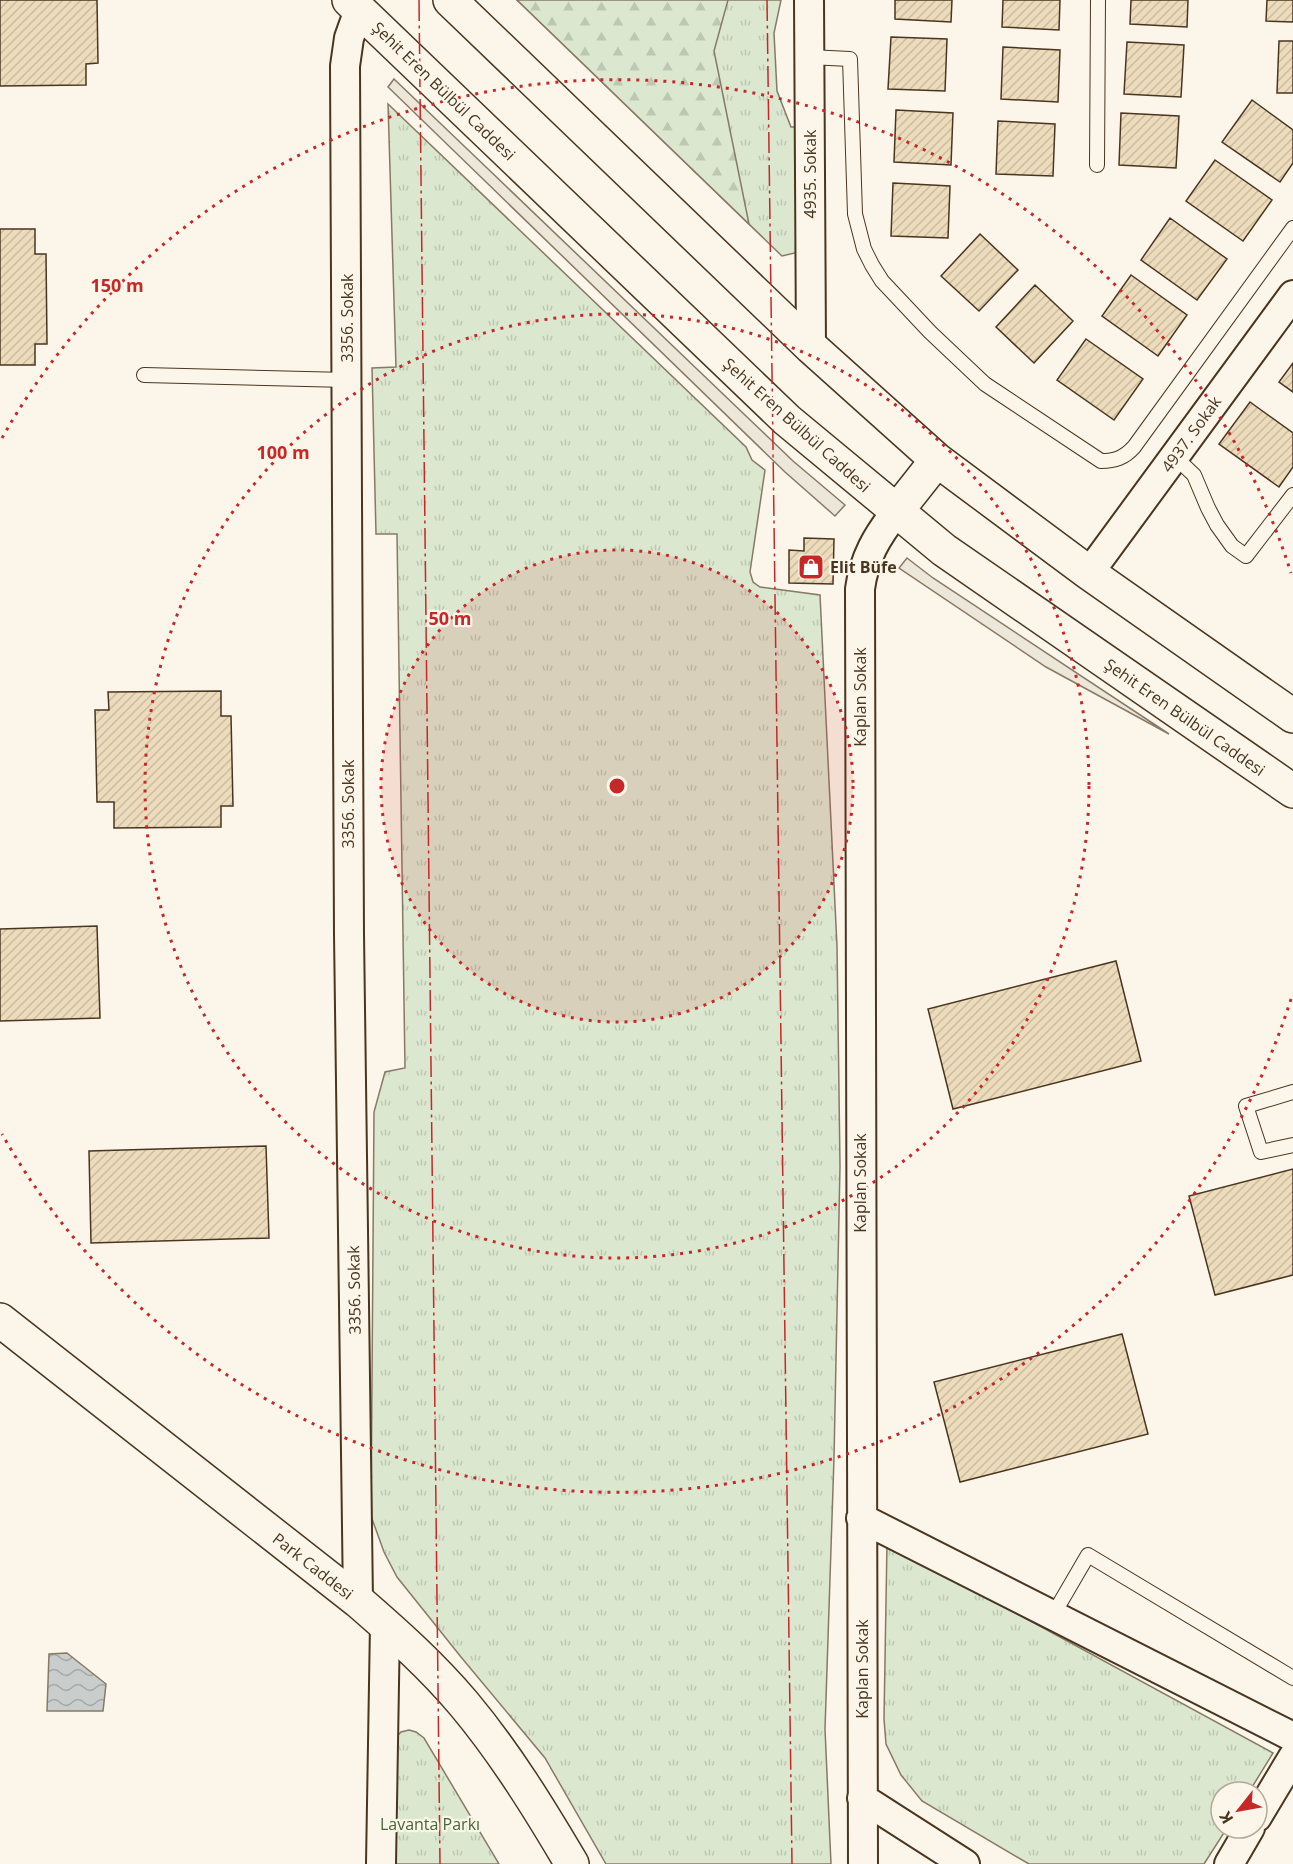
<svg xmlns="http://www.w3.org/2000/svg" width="1293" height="1864" font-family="'Open Sans',sans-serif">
	<defs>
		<pattern id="grass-tufts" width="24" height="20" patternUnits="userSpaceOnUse" patternTransform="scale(1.5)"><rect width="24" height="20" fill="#dce7d0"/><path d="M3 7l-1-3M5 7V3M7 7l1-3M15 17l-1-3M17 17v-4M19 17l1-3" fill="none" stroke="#bec7b2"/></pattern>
		<pattern id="forest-firs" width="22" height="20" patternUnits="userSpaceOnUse" patternTransform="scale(1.5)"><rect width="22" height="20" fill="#dce7d0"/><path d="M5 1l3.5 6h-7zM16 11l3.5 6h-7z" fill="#bec7b2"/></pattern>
		<pattern id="water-waves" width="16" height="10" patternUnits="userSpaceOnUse" patternTransform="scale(1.5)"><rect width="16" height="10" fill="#c9cecd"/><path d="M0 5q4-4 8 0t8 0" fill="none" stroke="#a5a8a6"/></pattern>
		<pattern id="building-hatch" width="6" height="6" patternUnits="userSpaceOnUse" patternTransform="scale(1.5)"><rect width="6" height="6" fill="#ecdcbc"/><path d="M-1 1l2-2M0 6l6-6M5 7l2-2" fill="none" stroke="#ccbda1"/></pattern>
	</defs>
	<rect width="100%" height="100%" fill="#fbf6e9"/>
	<path fill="url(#grass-tufts)" stroke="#887966" stroke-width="1.5" d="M517,0H781L774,33L777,91L791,127H801L799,252L782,256Z
		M388,104L746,447L752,460L765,470L750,572L753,582L760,587L820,595L837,946L840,1166L834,1458L825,1729L831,1864H606L545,1758L461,1657L397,1577L384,1552L371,1516L374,1112L385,1072L405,1068L397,534H376L372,368L396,367Z
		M887,1543L1273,1753L1249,1792H1221V1828H1227L1204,1864H1029L922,1801L901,1775L886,1744L884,1719Z
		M409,1730L416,1732L424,1738L499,1864H390L394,1739L401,1732Z"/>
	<path fill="url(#forest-firs)" stroke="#887966" stroke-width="1.5" d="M517,0H728L714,51L749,224Z"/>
	<path fill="#ede7d9" stroke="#887966" stroke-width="1.5" d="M394,79L793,461L845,505L835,516L785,472L388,87Z
		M907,558L933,578L1169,734L1046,667L899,568Z"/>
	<path fill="url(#water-waves)" stroke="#887966" stroke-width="1.5" d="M67,1653L106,1684L103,1711H47L49,1654Z"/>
	<path fill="url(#building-hatch)" stroke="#4a3520" stroke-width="1.5" d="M0,0H97L98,63L86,64V85L0,86Z
		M895,0H952L951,22L895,19Z
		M1003,0H1060L1059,30L1002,27Z
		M1131,0H1188L1187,27L1130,24Z
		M1267,0H1293V22L1266,21Z
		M891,37L947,39L945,91L888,89Z
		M1279,41H1293V93H1277Z
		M1127,42L1184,45L1181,97L1124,94Z
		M1003,47L1060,50L1058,102L1001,99Z
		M1252,100L1293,130V163L1280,182L1222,142Z
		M896,110L953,113L951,165L894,162Z
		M1121,113L1179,116L1176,168L1119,165Z
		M998,121L1055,124L1053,176L996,174Z
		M1215,160L1272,200L1243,241L1186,201Z
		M893,183L950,186L948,238L891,236Z
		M1170,218L1227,259L1197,300L1141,260Z
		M0,229H35V254H46L47,344H35V365H0Z
		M980,234L1018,270L979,311L941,276Z
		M1131,275L1187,315L1158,356L1102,316Z
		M1035,285L1073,321L1034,363L996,327Z
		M1086,339L1143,379L1114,420L1057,380Z
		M1293,363V392L1279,382Z
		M1250,402L1293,433V467L1279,487L1219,444Z
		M804,538L834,539L833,584L789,583V550L804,551Z
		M221,691V716H231L233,806H221V827L114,828V802H97L95,710H109L108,692Z
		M97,926L100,1018L0,1021V929Z
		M1116,961L1141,1061L953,1109L928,1009Z
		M266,1146L269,1238L91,1243L89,1151Z
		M1293,1169V1275L1215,1295L1189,1196Z
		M1122,1334L1148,1434L960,1482L934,1382Z"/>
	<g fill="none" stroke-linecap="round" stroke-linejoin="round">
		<g stroke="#4a3520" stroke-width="16">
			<path id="lane" d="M809,57L850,59L855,214L864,249L872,265L882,281L930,332L985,384L1101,461C1115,461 1124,458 1134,447L1293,228
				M1097,165L1098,0
				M144,375L347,380
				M1175,457L1194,475L1208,508L1217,525L1232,546L1246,556L1293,495
				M1293,1092L1246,1106L1261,1152L1293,1145
				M1053,1615L1088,1555L1293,1678"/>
		</g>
		<g stroke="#4a3520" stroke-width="32">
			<path id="street" d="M809,0L811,347
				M1089,573L1293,295
				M861,1518L1293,1737
				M358,1601L349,934L345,66L349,38L359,10
				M862,1798L965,1864
				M1257,1817L1293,1757
				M381,1864L385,1624
				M863,1864L860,589C864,558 877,536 896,512
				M1229,1864L1250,1828"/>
		</g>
		<g stroke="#4a3520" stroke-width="36">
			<path id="secondary" d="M349,0L787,420L944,550L1293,791
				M450,0L811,347L937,460L1089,573L1293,716
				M896,512L937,460
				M0,1320L358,1601C395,1633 432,1666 464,1704C505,1753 539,1808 572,1864"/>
		</g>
		<use href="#lane" stroke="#fbf6e9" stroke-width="14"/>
		<use href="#street" stroke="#fbf6e9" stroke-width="28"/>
		<use href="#secondary" stroke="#fbf6e9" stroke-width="33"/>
		<path stroke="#c62828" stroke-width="1.5" stroke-dasharray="21 4.5 3 4.5" stroke-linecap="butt" d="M419,0L440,1864
			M767,0L792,1864"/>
	</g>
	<circle cx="617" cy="786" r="236" fill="#c62828" fill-opacity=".12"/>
	<g fill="none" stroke="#c62828" stroke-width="3" stroke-dasharray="3 6">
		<circle cx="617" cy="786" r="236"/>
		<circle cx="617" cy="786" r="472"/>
		<path d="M1291 999A707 707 0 0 1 2 1134M2 438A707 707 0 0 1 1291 573"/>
	</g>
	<defs>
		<g id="shop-square" transform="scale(1.35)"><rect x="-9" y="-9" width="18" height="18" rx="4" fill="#c62828" stroke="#fbf6e9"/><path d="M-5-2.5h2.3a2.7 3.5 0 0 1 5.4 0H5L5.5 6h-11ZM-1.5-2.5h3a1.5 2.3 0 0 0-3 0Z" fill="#fff"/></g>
	</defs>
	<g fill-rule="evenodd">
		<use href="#shop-square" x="811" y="567"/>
	</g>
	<g text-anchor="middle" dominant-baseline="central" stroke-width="4.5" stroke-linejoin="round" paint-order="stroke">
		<g font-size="16" fill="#4a3520" stroke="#fbf6e9">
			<text transform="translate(444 91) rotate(44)">Şehit Eren Bülbül Caddesi</text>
			<text transform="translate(810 174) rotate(-90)">4935. Sokak</text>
			<text transform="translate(347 318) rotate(-90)">3356. Sokak</text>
			<text transform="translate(797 425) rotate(42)">Şehit Eren Bülbül Caddesi</text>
			<text transform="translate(1191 434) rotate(-54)">4937. Sokak</text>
			<text transform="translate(860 697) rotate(-90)">Kaplan Sokak</text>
			<text transform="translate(1185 717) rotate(35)">Şehit Eren Bülbül Caddesi</text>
			<text transform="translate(348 804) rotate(-90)">3356. Sokak</text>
			<text transform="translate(860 1183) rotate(-90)">Kaplan Sokak</text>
			<text transform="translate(354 1290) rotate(-91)">3356. Sokak</text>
			<text transform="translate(313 1566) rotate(38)">Park Caddesi</text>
			<text transform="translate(862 1669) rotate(-90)">Kaplan Sokak</text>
		</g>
		<g font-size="16" font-weight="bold" fill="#4a3520" stroke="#fbf6e9" text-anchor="start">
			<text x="830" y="567">Elit Büfe</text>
		</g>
		<g font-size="16" fill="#436837" stroke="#fbf6e9">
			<text x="430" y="1824">Lavanta Parkı</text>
		</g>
	</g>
	<circle cx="617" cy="786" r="9" fill="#c62828" stroke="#fbf6e9" stroke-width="3"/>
	<g font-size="18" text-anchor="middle" font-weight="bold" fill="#c62828" stroke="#fbf6e9" stroke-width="4.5" stroke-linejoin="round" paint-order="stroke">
		<text x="117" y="292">150 m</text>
		<text x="283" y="459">100 m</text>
		<text x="450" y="625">50 m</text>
	</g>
	<g transform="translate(1239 1810) rotate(239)"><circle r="28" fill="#fbf6e9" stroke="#b4a999" stroke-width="1.5"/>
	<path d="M0-4.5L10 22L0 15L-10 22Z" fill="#c62828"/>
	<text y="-9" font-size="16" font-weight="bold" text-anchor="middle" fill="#4a3520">K</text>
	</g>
</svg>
